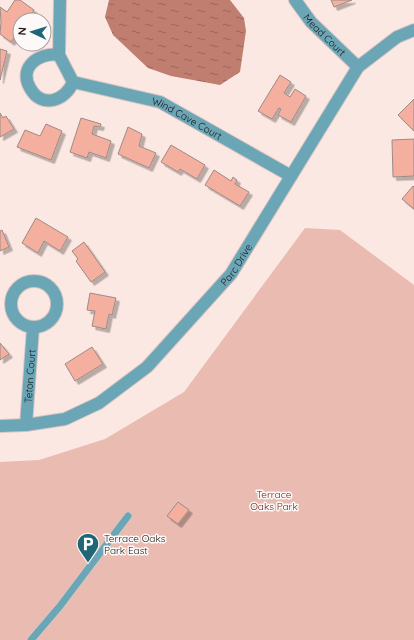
<svg xmlns="http://www.w3.org/2000/svg" width="414" height="640" font-family="Quicksand,sans-serif">
	<defs>
		<pattern id="water-ripples" width="26" height="14" patternUnits="userSpaceOnUse"><rect width="26" height="14" fill="#c07e70"/><path d="M2 4q2-2 4 0t4 0M15 11q2-2 4 0t4 0" fill="none" stroke="#9b665b"/></pattern>
		<filter id="shadow"><feDropShadow dx="3.5" dy="3.5" stdDeviation="0" flood-color="#0004"/></filter>
	</defs>
	<rect width="100%" height="100%" fill="#fce8e3"/>
	<path fill="#eabbb0" d="M305,228L340,230L414,285V640H0V462L39,460L105,439L184,392Z"/>
	<path fill="url(#water-ripples)" d="M109,0H230L244,18L246,31L240,72L220,85L171,76L148,68L113,35L105,17Z"/>
	<path fill="#f5af9f" stroke="#9d8a86" filter="url(#shadow)" d="M15,0H20L34,10L27,20H20V30L11,42L0,34L1,22L0,7L7,12Z
		M331,0H352L334,7Z
		M0,49L7,51L0,80Z
		M280,75L291,82L284,93L290,97L295,89L306,96L291,122L278,115L281,109L279,108L272,119L258,111Z
		M414,99V131L398,115Z
		M0,113L3,118L6,116L14,129L0,137Z
		M81,118L101,124L100,127L94,126L92,134L111,141L106,158L89,152L87,158L70,152Z
		M46,124L62,131L51,160L17,147L25,130L40,136Z
		M128,127L142,134L139,146L156,153L149,168L118,154Z
		M414,139V176L393,177L392,140Z
		M171,145L205,165L197,179L180,169L178,172L161,162Z
		M214,170L231,181L233,177L237,180L235,184L249,192L240,206L205,185Z
		M413,186L414,187V209L402,199Z
		M36,218L68,237L60,251L44,241L38,253L22,243Z
		M2,230L9,247L0,251V231Z
		M84,242L105,272L91,282L76,261L78,259L72,251Z
		M90,293L116,298L112,315L109,314L106,329L92,326L95,311L87,310Z
		M0,343L9,354L0,360Z
		M92,347L103,364L75,381L65,364Z
		M178,502L189,510L178,524L167,516Z"/>
	<g fill="none" stroke-linecap="round" stroke-linejoin="round">
		<g stroke="#d8c6c2" stroke-width="9">
			<path id="lane" d="M31,640L60,606L128,516"/>
		</g>
		<g stroke="#d8c6c2" stroke-width="14">
			<g id="street">
				<path id="s1" d="M60,0L59,55L73,82L160,102L291,176"/>
				<path id="s2" d="M295,0L311,22L358,67"/>
				<path d="M59,55C39,52 18,67 30,88C42,110 66,100 73,82"/>
				<circle cx="34" cy="304" r="23"/>
				<path id="s3" d="M26,425L33,328"/>
				<path id="s4" d="M0,426L26,425L65,419L99,403L147,367L231,274L358,67L397,37L414,30"/>
			</g>
		</g>
		<use href="#lane" stroke="#6ba6b6" stroke-width="7"/>
		<use href="#street" stroke="#6ba6b6" stroke-width="12"/>
	</g>
	<defs>
		<g id="parking-pin" transform="scale(1.15)"><path d="M0 17L-7.5 6A9.5 9.5 0 1 1 7.5 6Z" fill="#206676" stroke="#fdf9f8"/><path d="M-3.5-5.5H1a3.5 3.5 0 0 1 0 7H-1V5.5H-3.5ZM-1-3.4V-.6H.8a1.4 1.4 0 0 0 0-2.8Z" fill="#fff"/></g>
	</defs>
	<g fill-rule="evenodd">
		<use href="#parking-pin" x="88" y="544"/>
	</g>
	<g text-anchor="middle" dominant-baseline="central" stroke-width="3" stroke-linejoin="round" paint-order="stroke">
		<g font-size="10" fill="#1a1312" stroke="#fdf9f8">
			<text stroke="none"><textPath href="#s2" startOffset="46">Mead Court</textPath></text>
			<text stroke="none"><textPath href="#s1" startOffset="206">Wind Cave Court</textPath></text>
			<text stroke="none"><textPath href="#s4" startOffset="299">Parc Drive</textPath></text>
			<text stroke="none"><textPath href="#s3" startOffset="49">Teton Court</textPath></text>
		</g>
		<g font-size="10" fill="#702011" stroke="#fdf9f8">
			<text x="274" y="494">Terrace<tspan x="274" dy="12">Oaks Park</tspan></text>
		</g>
		<g font-size="10" fill="#1a1312" stroke="#fdf9f8" text-anchor="start">
			<text x="104" y="538">Terrace Oaks<tspan x="104" dy="12">Park East</tspan></text>
		</g>
	</g>
	<g transform="translate(32 32) rotate(274)"><circle r="19" fill="#fdf9f8" stroke="#a29d9c"/>
	<path d="M0-3L7 15L0 10L-7 15Z" fill="#206676"/>
	<text y="-6" font-size="11" font-weight="bold" text-anchor="middle" fill="#1a1312">N</text>
	</g>
</svg>
